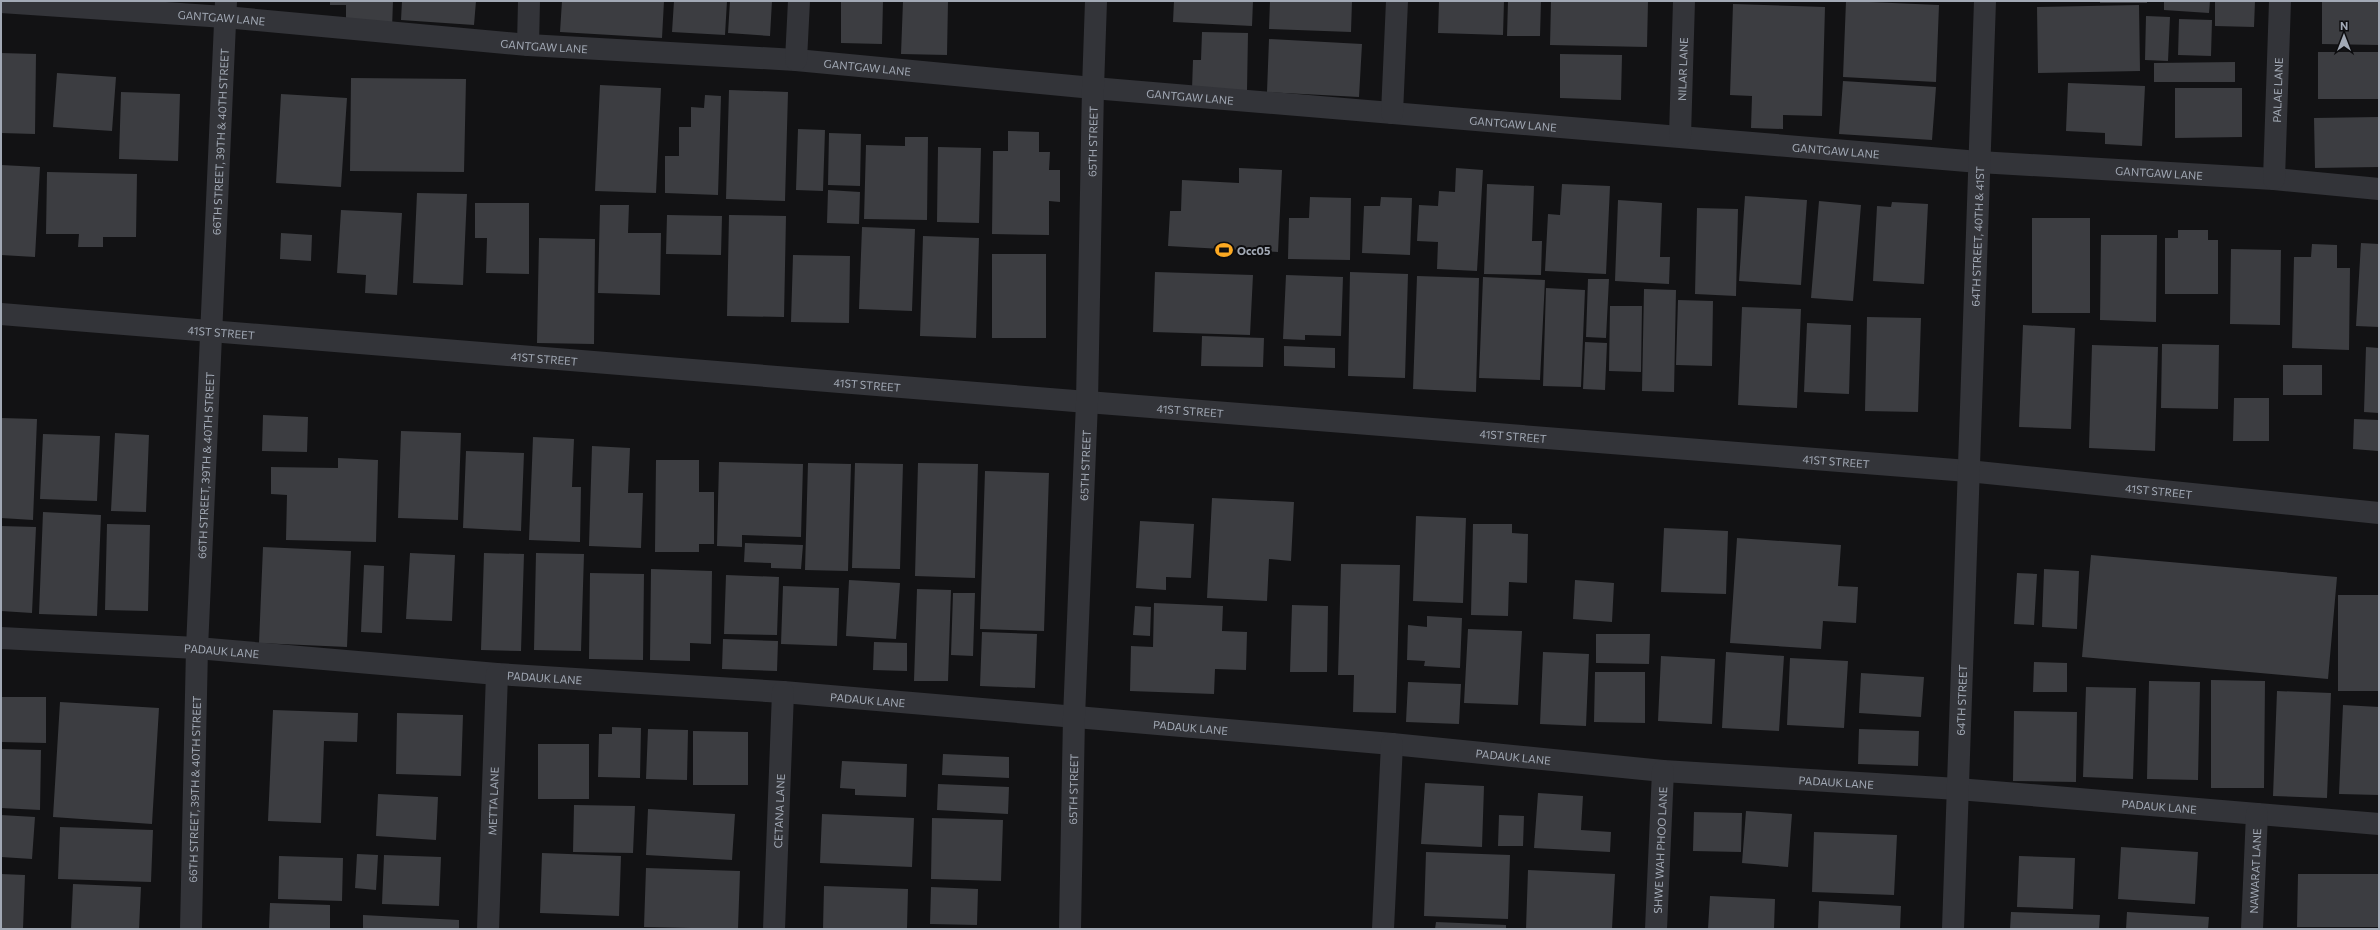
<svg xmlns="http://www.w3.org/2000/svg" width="2380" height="930" font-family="Commissioner,sans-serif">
	<rect width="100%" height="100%" fill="#121214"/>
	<path fill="#3c3d41" d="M330,1H393L392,29L346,28V5H330Z
		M402,1H476L474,25L401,20Z
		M562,1H664L662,38L560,32Z
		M674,1H727L725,35L672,32Z
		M730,1H772L770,36L728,33Z
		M841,1H883L882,44L841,43Z
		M903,1H948L947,55L901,54Z
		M1174,1H1253L1252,26L1173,22Z
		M1270,1H1352L1351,32L1269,29Z
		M1439,1H1504L1503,35L1438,33Z
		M1508,1H1541L1540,36H1507Z
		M1551,1H1648L1647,47L1550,45Z
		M1846,1L1939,5L1936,82L1843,77Z
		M2100,1H2147V3H2100Z
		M2164,1H2210L2209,13L2164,10Z
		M2215,1H2255L2254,27L2215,26Z
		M2322,1H2379V45L2322,44Z
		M1733,4L1825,7L1822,116L1783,115V129L1751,128L1752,96L1730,95Z
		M2139,5L2140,71L2038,73L2037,7Z
		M2146,16L2170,17L2168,61L2145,60Z
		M2179,19L2212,20L2211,56L2178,55Z
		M1202,32L1248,33L1247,91L1192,89L1193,60H1201Z
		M1269,39L1362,44L1359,97L1267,92Z
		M2318,52H2379V99H2318Z
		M1,53L36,54L35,134L1,133Z
		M1560,54L1622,55L1621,100L1560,98Z
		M2235,62V82H2154V63Z
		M57,73L116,77L112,131L53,127Z
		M351,78L466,79L464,172L350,171Z
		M1843,81L1936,87L1932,140L1839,134Z
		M2068,83L2145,86L2142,146L2105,144V133L2066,131Z
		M600,85L661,88L656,193L595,191Z
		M2175,88H2242V137L2175,138Z
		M729,90L788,92L785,201L726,199Z
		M121,92L180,94L178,161L119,159Z
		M281,94L347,98L341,187L276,183Z
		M705,95L721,96L718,195L665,193V156H679V127H691V107L704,108Z
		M2379,117V167L2315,168L2314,118Z
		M798,129L825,130L823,191L796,190Z
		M1008,131L1039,132V152H1050L1049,170H1060V202L1049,201V235L992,234L993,151H1008Z
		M829,133L861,134L860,186L828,185Z
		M905,137H928L927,220L864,219L866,145L905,146Z
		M938,147L981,148L979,223L937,222Z
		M1,165L40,167L35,257L1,255Z
		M1239,168L1282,170L1278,252L1168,246L1170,211H1181L1182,180L1239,183Z
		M1456,168L1483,170L1477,271L1437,269L1438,242L1417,241L1419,205L1438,206L1439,191L1455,192Z
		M47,172L137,174L136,237H103V247H78L79,234H46Z
		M1487,184L1534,186L1532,241H1542L1541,275L1484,274Z
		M1562,184L1610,186L1606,274L1545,271L1548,214L1560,215Z
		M828,190L860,192L859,224L827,223Z
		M417,193L467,194L463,285L413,283Z
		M1745,196L1807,200L1801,285L1739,281Z
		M1310,197L1351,198L1350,260L1288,259L1289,218H1309Z
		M1381,197L1412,198L1410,255L1362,253L1364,206H1380Z
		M1618,200L1662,203L1660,257H1670L1669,284L1615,281Z
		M1819,201L1861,205L1853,301L1811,298Z
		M1892,202L1928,204L1924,284L1873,281L1877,206L1891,207Z
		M475,203H529V274L486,273L487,238H475Z
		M600,205H629L628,233H661L660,295L598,293Z
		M1697,208L1738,209L1736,296L1695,294Z
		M341,210L402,213L397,295L365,293L366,275L337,273Z
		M667,215L722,216L721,255L666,254Z
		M729,215L786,216L784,317L727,316Z
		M2032,218H2090V313H2032Z
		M862,227L915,229L912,311L859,309Z
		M2178,230H2208V240H2218V294H2165V238H2178Z
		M281,233L312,235L311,261L280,259Z
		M2101,235H2157L2156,322L2100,320Z
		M923,236L979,238L976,338L920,336Z
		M539,238L595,239L594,344L537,343Z
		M2361,243L2379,244V327L2356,326Z
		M2312,244L2337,245V268H2350L2349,350L2292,348L2294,257H2311Z
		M2231,249L2281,250L2280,325L2230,324Z
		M992,254H1046V338H992Z
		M793,255L850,256L849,323L791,322Z
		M1155,272L1253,275L1250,335L1153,332Z
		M1350,272L1408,274L1405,378L1348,376Z
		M1286,275L1343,277L1341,336L1305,335V340L1283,339Z
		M1417,276L1479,278L1476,392L1413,389Z
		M1483,277L1545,280L1540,380L1479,378Z
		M1588,279H1609L1606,338L1586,337Z
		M1546,288L1585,290L1581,387L1543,386Z
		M1644,289L1676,290L1674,392L1642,391Z
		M1678,300L1713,301L1712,366L1676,365Z
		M1610,306H1642L1641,372L1609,371Z
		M1742,307L1801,309L1797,408L1738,405Z
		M1867,317L1921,318L1918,412L1865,411Z
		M1807,323L1851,325L1849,394L1804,392Z
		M2023,325L2075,328L2071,429L2019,427Z
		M1202,336L1264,338L1263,367L1201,366Z
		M1585,342L1607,343L1605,390L1583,389Z
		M2162,344L2219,345L2218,409L2161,408Z
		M2092,345L2158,347L2155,451L2089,448Z
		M1284,346L1335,348V368L1284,366Z
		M2366,347L2379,348V413L2364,412Z
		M2283,365H2322V395H2283Z
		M2234,398H2269V441H2233Z
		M263,415L308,417L307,452L262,451Z
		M1,418L37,419L33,520L1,518Z
		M2354,419L2379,420L2378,451L2353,449Z
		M401,431L461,433L458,520L398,518Z
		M115,433L149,435L146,512L111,511Z
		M43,434L100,436L97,501L40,499Z
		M533,437L574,439L572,487H581L580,542L529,540Z
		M592,446L630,448L628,493H643L641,548L589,546Z
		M466,451L524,453L521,531L463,528Z
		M338,458L378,460L376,542L286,540L287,495L271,494V467L338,468Z
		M656,460H699V492H714V544H699V552H655Z
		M719,462L803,464L801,537L742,535V547L717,546Z
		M808,463L851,464L848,571L805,570Z
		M855,463L903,464L900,569L852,568Z
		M918,463L978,464L975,578L915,576Z
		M985,471L1049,473L1044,631L980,629Z
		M1212,498L1294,502L1291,561L1269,559L1267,601L1207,598Z
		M43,512L101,515L97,616L39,614Z
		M1416,516L1466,518L1463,603L1413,601Z
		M1140,521L1194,524L1191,578L1166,577V590L1136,588Z
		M107,524L150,525L148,611L105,610Z
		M1473,524H1512V533L1528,534L1527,583L1509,582L1508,616L1471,615Z
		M1,526L36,527L32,613L1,611Z
		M1664,528L1728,531L1726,594L1661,592Z
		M1737,538L1841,545L1838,586L1858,587L1856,623L1823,621L1821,649L1730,643Z
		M745,543L803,545L801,569L771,568V563L744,562Z
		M263,547L351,551L347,647L259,643Z
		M410,553L455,555L452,621L406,619Z
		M484,553L524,554L521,651L481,650Z
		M536,553L584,554L581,651L534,650Z
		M2091,555L2337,577L2328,679L2082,657Z
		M1341,564L1400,565L1396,713L1353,712L1354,675H1338Z
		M364,565L384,566L382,633L361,632Z
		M651,569L712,571L711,644L690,643V661L650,660Z
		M2044,569L2079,571L2077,629L2042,627Z
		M590,573L644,574L643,660L589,659Z
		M2017,573L2037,574L2034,625L2014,624Z
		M726,575L779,577L777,635L724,634Z
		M849,580L900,583L896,639L846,636Z
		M1575,580L1614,583L1612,622L1573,619Z
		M783,586L839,588L837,646L781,644Z
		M917,589L951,590L948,681H914Z
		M953,593H975L973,656L951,655Z
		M2338,595H2379V691H2338Z
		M1154,603L1223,606L1222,631L1247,632L1246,670L1215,669L1214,694L1130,691L1131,646L1153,647Z
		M1292,605L1328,606L1327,672H1290Z
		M1135,606L1151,607L1150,636L1133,635Z
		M1427,616L1462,618L1460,668L1424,666L1425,661L1407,660L1408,625L1427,627Z
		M1468,629L1522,631L1518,705L1464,703Z
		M982,632L1037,634L1035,688L980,686Z
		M1596,634H1650L1649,664L1596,663Z
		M723,639L778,641L777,671L722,669Z
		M874,642L907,643V671L873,670Z
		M1543,652L1589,654L1586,726L1540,724Z
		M1726,652L1784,656L1779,731L1722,728Z
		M1661,656L1715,659L1712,724L1658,721Z
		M1790,658L1848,661L1844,728L1787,725Z
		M2034,662L2067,663V692H2033Z
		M1595,672H1645V723L1594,722Z
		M1861,673L1924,677L1921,717L1859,713Z
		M2211,680L2265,681L2264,788H2211Z
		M2149,681L2200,682L2198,780L2147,779Z
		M1408,682L1461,684L1459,724L1406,722Z
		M2086,687L2136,688L2133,779L2083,777Z
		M2277,691L2331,693L2327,798L2273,796Z
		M1,697H46V743L1,742Z
		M60,702L159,708L152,824L53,817Z
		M2343,705L2379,707V795L2339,794Z
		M273,710L358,713L357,742L324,741L321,823L268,821Z
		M2014,711L2077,712L2076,782L2013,781Z
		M397,713L463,715L461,776L396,774Z
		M612,727L641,728L640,778L598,777L599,734H612Z
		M648,729L688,730L687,780L646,779Z
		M1859,729L1919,731L1918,766L1858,764Z
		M693,731L748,732V785H693Z
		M538,744H589V799H538Z
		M1,749L41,750L40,810L1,808Z
		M943,754L1009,757V778L942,775Z
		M842,761L907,764L906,797L855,795V789L840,788Z
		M1425,783L1484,786L1482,847L1421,844Z
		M938,784L1009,787L1008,814L937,810Z
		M1538,793L1583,796L1581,830L1611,832L1610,852L1534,848Z
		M378,794L438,797L436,840L376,836Z
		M574,805L635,806L633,853L573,852Z
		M648,809L735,814L732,860L646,855Z
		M1746,811L1792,814L1788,867L1742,863Z
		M1694,812L1742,813L1741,852L1693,851Z
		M822,814L914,818L912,867L820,863Z
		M1,815L35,817L32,859L1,857Z
		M1499,815L1524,816L1523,846H1498Z
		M932,818L1003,820L1001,881L931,879Z
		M60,827L153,830L151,882L58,879Z
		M1814,832L1897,835L1894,895L1812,892Z
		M2121,847L2198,852L2195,904L2118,899Z
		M1426,852L1510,855L1508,919L1424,916Z
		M542,853L621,856L619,916L540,913Z
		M357,854L378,855L376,890L355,888Z
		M384,855L441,857L439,906L382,904Z
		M279,856L343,858L342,901L278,899Z
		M2019,856L2075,858L2073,909L2017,907Z
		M646,868L740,871L738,929L644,927Z
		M1528,870L1615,874L1612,929H1526Z
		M1,874L25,875L23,929H1Z
		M2298,874H2379V927H2297Z
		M73,884L141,887L139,929H71Z
		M824,886L908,889L907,929H823Z
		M931,887L978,889L977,925L930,924Z
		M1710,896L1775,899L1774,929H1708Z
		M1819,901L1901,906L1900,929H1818Z
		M270,903L330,905V929H269Z
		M2011,912L2100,915L2099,929H2010Z
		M2127,912L2209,917L2208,929H2126Z
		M363,915L459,920V929H363Z
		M1436,922L1506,925V929H1435Z"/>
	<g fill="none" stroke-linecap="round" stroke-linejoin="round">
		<g stroke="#333439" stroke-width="22">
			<path id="s1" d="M1,2L225,17L528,45L796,60L1093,88L1979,162L2274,179L2379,189"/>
			<path d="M528,45L529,1"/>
			<path d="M796,60L799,1"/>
			<path d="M1392,113L1397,1"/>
			<path id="s2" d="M1680,136L1684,1"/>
			<path id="s3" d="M2274,179L2280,1"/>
			<path id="s4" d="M1,314L1087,402L1968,471L2379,513"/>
			<path id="s5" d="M1,638L197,648L497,674L783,692L1392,744L1663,771L1958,789L2379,824"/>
			<path id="s6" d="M191,929L197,648L226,1"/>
			<path id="s7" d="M488,929L497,674"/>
			<path id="s8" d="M774,929L783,692"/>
			<path id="s9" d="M1070,929L1074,717L1087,402L1093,88L1096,1"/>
			<path d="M1383,929L1392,744"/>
			<path id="s10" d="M1656,929L1663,771"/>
			<path id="s11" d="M1953,929L1985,1"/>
			<path id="s12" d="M2252,929L2257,814"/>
		</g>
	</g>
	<defs>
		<g id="stadium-bare" transform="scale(1.38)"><path d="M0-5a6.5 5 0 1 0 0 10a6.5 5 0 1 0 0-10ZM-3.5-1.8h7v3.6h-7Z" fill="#fca922" stroke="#0d0d0f" stroke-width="2.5" paint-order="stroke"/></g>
	</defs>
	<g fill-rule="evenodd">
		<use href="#stadium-bare" x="1224" y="250"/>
	</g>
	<g text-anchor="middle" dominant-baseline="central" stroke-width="4" stroke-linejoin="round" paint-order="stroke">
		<g font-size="11" fill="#a2a9b5" stroke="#0d0d0f">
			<text stroke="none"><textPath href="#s1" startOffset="221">GANTGAW LANE</textPath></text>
			<text stroke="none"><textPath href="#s1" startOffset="545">GANTGAW LANE</textPath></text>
			<text stroke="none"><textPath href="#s1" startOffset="869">GANTGAW LANE</textPath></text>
			<text stroke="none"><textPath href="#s2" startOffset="67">NILAR LANE</textPath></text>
			<text stroke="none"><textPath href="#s3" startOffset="89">PALAE LANE</textPath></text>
			<text stroke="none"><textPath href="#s1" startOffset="1193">GANTGAW LANE</textPath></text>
			<text stroke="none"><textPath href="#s1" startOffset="1517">GANTGAW LANE</textPath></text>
			<text stroke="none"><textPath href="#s6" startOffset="788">66TH STREET, 39TH &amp; 40TH STREET</textPath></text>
			<text stroke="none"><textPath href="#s9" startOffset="788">65TH STREET</textPath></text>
			<text stroke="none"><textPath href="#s1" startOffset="1841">GANTGAW LANE</textPath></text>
			<text stroke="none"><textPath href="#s1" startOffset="2165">GANTGAW LANE</textPath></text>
			<text stroke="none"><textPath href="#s11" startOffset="693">64TH STREET, 40TH &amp; 41ST</textPath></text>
			<text stroke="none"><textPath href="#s4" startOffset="221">41ST STREET</textPath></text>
			<text stroke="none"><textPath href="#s4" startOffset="545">41ST STREET</textPath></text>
			<text stroke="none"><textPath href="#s4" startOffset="869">41ST STREET</textPath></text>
			<text stroke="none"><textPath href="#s4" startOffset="1193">41ST STREET</textPath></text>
			<text stroke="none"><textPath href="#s4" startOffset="1517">41ST STREET</textPath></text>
			<text stroke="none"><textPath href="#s4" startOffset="1841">41ST STREET</textPath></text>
			<text stroke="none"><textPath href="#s6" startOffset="464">66TH STREET, 39TH &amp; 40TH STREET</textPath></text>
			<text stroke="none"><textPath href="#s9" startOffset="464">65TH STREET</textPath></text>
			<text stroke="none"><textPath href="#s4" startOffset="2165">41ST STREET</textPath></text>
			<text stroke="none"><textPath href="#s5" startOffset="221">PADAUK LANE</textPath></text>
			<text stroke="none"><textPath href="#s5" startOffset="545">PADAUK LANE</textPath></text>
			<text stroke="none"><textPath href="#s5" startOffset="869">PADAUK LANE</textPath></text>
			<text stroke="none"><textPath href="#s11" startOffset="229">64TH STREET</textPath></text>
			<text stroke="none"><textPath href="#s5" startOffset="1193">PADAUK LANE</textPath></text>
			<text stroke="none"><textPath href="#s5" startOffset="1517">PADAUK LANE</textPath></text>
			<text stroke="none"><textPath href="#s5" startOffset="1841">PADAUK LANE</textPath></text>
			<text stroke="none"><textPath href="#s6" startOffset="140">66TH STREET, 39TH &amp; 40TH STREET</textPath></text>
			<text stroke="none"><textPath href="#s9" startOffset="140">65TH STREET</textPath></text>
			<text stroke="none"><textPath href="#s7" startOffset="128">METTA LANE</textPath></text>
			<text stroke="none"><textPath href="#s5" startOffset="2165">PADAUK LANE</textPath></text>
			<text stroke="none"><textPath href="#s8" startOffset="118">CETANA LANE</textPath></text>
			<text stroke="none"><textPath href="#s10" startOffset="79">SHWE WAH PHOO LANE</textPath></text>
			<text stroke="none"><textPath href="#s12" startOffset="58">NAWARAT LANE</textPath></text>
		</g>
		<g font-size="11" font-weight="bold" fill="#a2a9b5" stroke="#0d0d0f" text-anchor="start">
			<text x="1237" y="250">Occ05</text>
		</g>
	</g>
	<rect width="2380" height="930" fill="none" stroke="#a2a9b5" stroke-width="4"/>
	<g transform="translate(2344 36)" stroke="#0d0d0f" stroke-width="3" paint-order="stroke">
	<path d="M0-3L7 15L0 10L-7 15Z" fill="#a2a9b5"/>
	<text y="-6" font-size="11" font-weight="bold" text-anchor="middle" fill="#a2a9b5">N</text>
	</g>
</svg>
